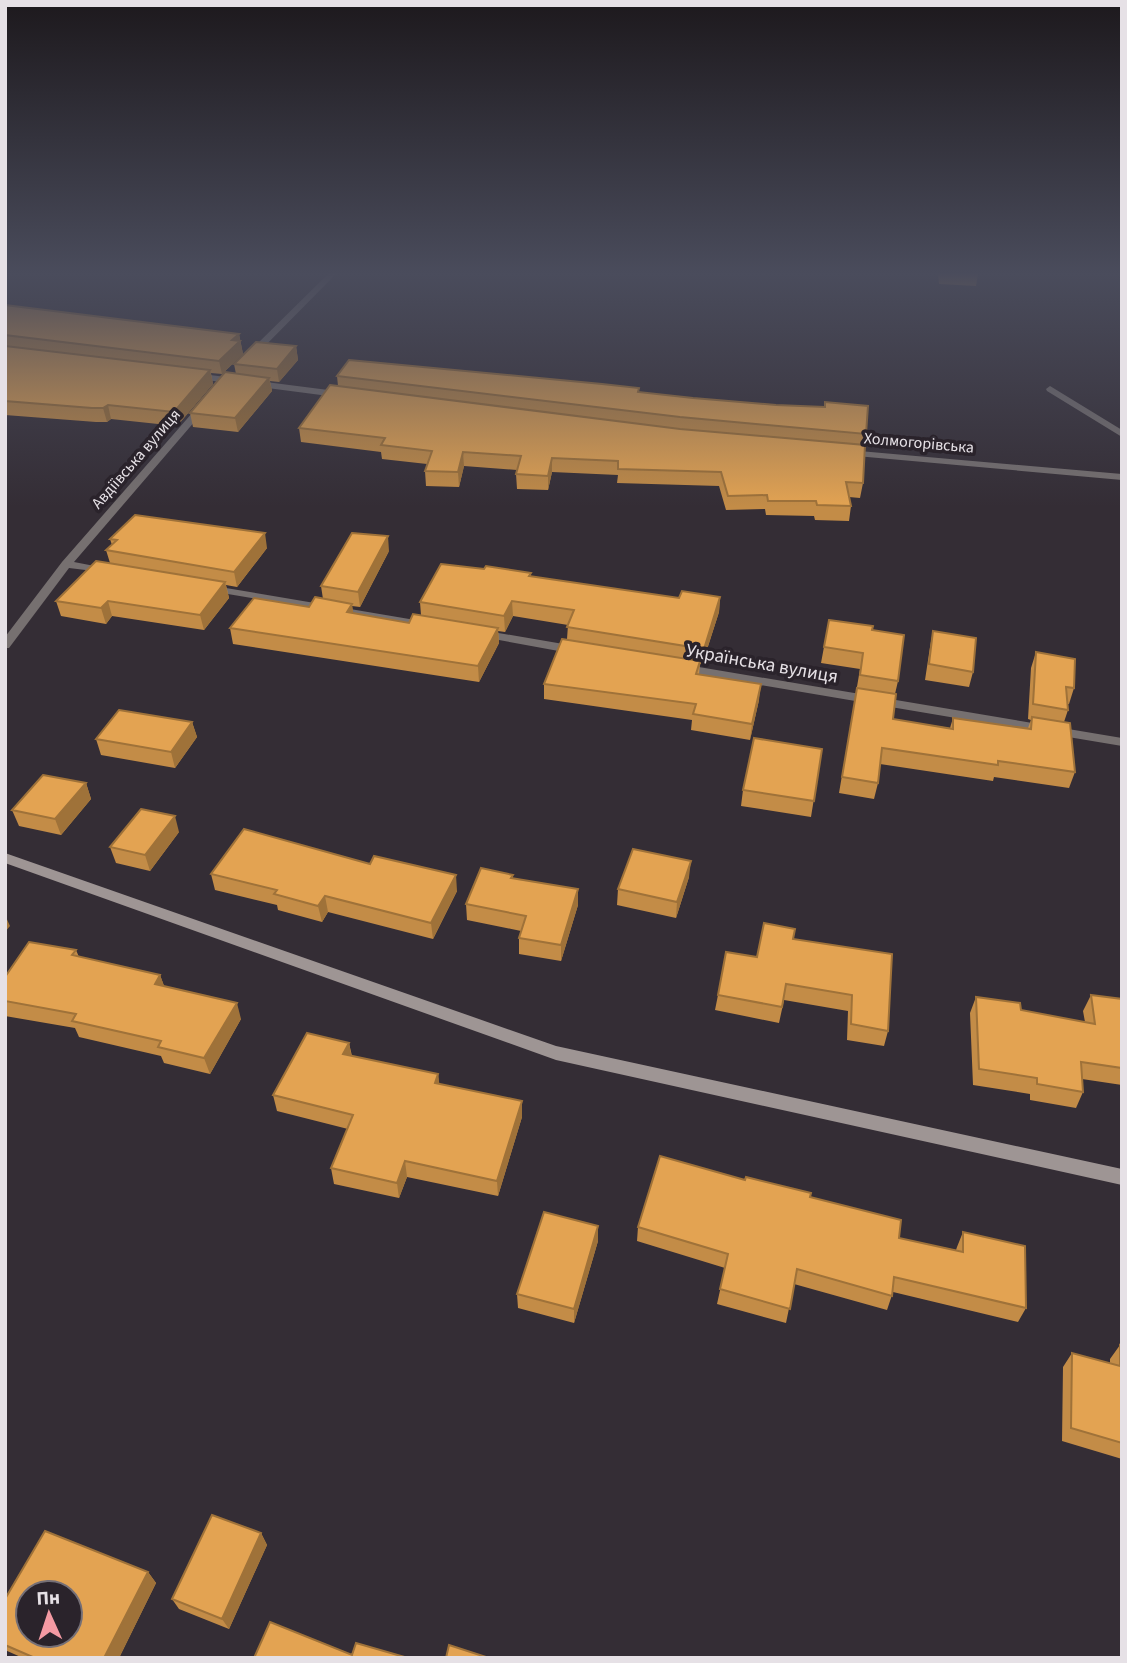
<svg xmlns="http://www.w3.org/2000/svg" width="1127" height="1663" font-family="'Source Sans 3',sans-serif">
	<rect width="100%" height="100%" fill="#342d35"/>
	<g fill="none" stroke-linecap="round" stroke-linejoin="round">
		<path fill="#767070" fill-rule="evenodd" d="M328,274H336L253,358H247V354Z
			M194,373L344,392L348,395L344,398L191,378L190,376Z
			M1050,386L1122,430V437L1047,391L1046,389Z
			M200,404L208,406L74,562L110,569V573L69,568L9,648H5V637L62,562Z
			M848,450L1122,474V480L845,455L843,453Z
			M208,585L427,622L433,625L427,628L204,590L202,588Z
			M481,630L575,646L581,650L575,654L477,636L475,634Z
			M681,664L1122,738V746L677,671L675,668L677,665Z"/>
		<path fill="#9e9594" fill-rule="evenodd" d="M5,853L556,1046L1122,1169V1185L556,1060L5,863Z"/>
	</g>
	<path fill="#c38c47" d="M938,274H978L976,286L939,284Z
		M5,305L239,334L243,354L222,374L211,373L213,384L177,426L111,419L107,422H96L5,415Z
		M296,346L298,360L279,382L270,381L272,391L238,432L193,427L190,413L236,374L234,364Z
		M337,376L639,392L866,434L864,445L863,483L860,498L849,497L851,506L849,521L815,520L814,516L766,515L765,509L726,510L719,486L617,483L618,475L552,472L548,490L517,489L516,474L517,470L464,466L459,487L426,486L425,471L427,464L382,459L381,452L301,442L299,428L338,386Z
		M110,539L267,548L237,587L226,585L229,598L204,630L112,616L106,624L61,616L56,601L110,563L106,550L112,545Z
		M389,551L360,607L352,606L353,613L409,623L421,615L420,602L484,569L531,573V576L679,598L720,597L719,612L702,665L700,664L699,674L759,700L750,740L691,730L692,720L544,699V684L567,639L568,625L513,616L505,632L498,631L499,643L479,682L233,644L230,628L309,607L323,599L321,586Z
		M829,620L872,630L898,681L895,694L893,719L950,728L953,718L1028,728L1031,720L1028,719L1031,668L1036,652L1074,688L1069,704H1068V710L1064,722L1075,772L1069,788L994,777L993,781L880,764L878,783L874,799L839,793L860,669L821,663Z
		M933,631L973,672L969,687L925,680L930,647Z
		M192,722L197,737L175,768L101,755L96,739Z
		M822,749L811,817L741,806L743,790Z
		M86,783L91,799L61,835L19,826L12,810Z
		M179,832L150,871L116,863L110,847Z
		M211,874L457,891L433,939L328,912L322,922L278,910L277,905L215,890Z
		M513,875V878L578,889V905L561,961L519,954V938L521,931L467,920L466,904Z
		M689,877L676,918L617,905L618,889Z
		M793,939L888,1031L884,1046L847,1040L848,1011L784,1000L779,1023L715,1010L718,995L757,957Z
		M76,950L79,957L160,975L164,986L241,1019L210,1074L164,1063L161,1056L79,1037L75,1028L5,1016V977Z
		M1091,995L1122,999V1085L1082,1079L1083,1092L1076,1108L1030,1100V1094L973,1085L970,1013L976,997L1021,1010L1085,1022L1083,1011Z
		M349,1043L352,1056L438,1074L439,1084L522,1101V1117L498,1196L407,1177L399,1198L334,1184L331,1168L348,1129L277,1111L273,1095Z
		M810,1197L899,1238L956,1250L957,1247L963,1232L1026,1308L1018,1322L893,1292L887,1310L794,1284L786,1323L717,1304L725,1268L637,1241L638,1227Z
		M598,1226V1241L574,1323L518,1308L517,1294Z
		M1120,1345L1122,1346V1459L1062,1441L1063,1367L1072,1353L1110,1363V1359Z
		M261,1533L267,1545L229,1629L179,1609L172,1599Z
		M148,1572L156,1583L119,1658H23L5,1650V1599Z"/>
	<path fill="#9f7239" d="M239,334L243,354L222,374L219,361L232,340Z
		M296,346L298,360L279,382L277,369Z
		M210,370L213,384L177,426L174,412Z
		M269,378L272,391L238,432L235,418Z
		M108,405L111,419L107,422L103,408Z
		M463,452L464,466L459,487L458,472Z
		M552,458V472L548,490V476Z
		M265,533L267,548L237,587L234,572Z
		M388,536L389,551L360,607L358,592Z
		M225,582L229,598L204,630L200,615Z
		M720,597L719,612L702,665L704,649Z
		M108,601L112,616L106,624L101,608Z
		M512,601L513,616L505,632L504,616Z
		M352,604L354,619L347,612Z
		M498,628L499,643L479,682L478,666Z
		M761,684L759,700L750,740L752,724Z
		M192,722L197,737L175,768L171,752Z
		M86,783L91,799L61,835L55,819Z
		M175,816L179,832L150,871L145,855Z
		M691,861L689,877L676,918L677,902Z
		M456,875L457,891L433,939L431,923Z
		M578,889V905L561,961V945Z
		M325,896L328,912L322,922L318,906Z
		M5,915L10,926L5,932Z
		M160,975L166,991L155,984Z
		M237,1003L241,1019L210,1074L204,1058Z
		M349,1043L352,1059L343,1054Z
		M438,1074L440,1089L435,1083Z
		M522,1101V1117L498,1196L497,1181Z
		M405,1161L407,1177L399,1198L397,1183Z
		M598,1226V1241L574,1323V1309Z
		M261,1533L267,1545L229,1629L222,1619Z
		M148,1572L156,1583L119,1658H104Z"/>
	<path fill="#e3a352" stroke="#9f7239" stroke-width="2" fill-rule="evenodd" d="M5,305L239,334L232,340L240,341L219,361L5,335Z
		M256,342L296,346L277,369L234,364Z
		M5,346L210,370L174,412L108,405L103,408H92L5,401Z
		M349,360L602,384L639,388L638,392L693,398L776,405L825,407V402L868,406L866,434L680,417L337,376Z
		M225,372L269,378L235,418L190,413Z
		M330,385L680,429L865,445L863,483L846,482L851,506L817,505L816,501H768L767,495L728,496L721,472L618,469V461L552,458L548,476L516,474L521,456L463,452L458,472L425,471L432,451L381,445L385,438L299,428Z
		M135,515L265,533L234,572L106,550L117,540L110,539Z
		M352,533L388,536L358,592L321,586Z
		M96,561L225,582L200,615L108,601L101,608L56,601Z
		M441,564L484,569L486,566L531,573L529,576L679,598L682,591L720,597L704,649L567,627L574,610L512,601L504,616L420,602Z
		M315,597L352,604L347,612L409,623L413,614L498,628L478,666L230,628L254,598L309,607Z
		M829,620L873,626L872,630L904,635L898,681L860,675L863,653L824,647Z
		M933,631L976,638L973,672L929,664Z
		M562,639L700,661L696,674L761,684L752,724L693,714L696,704L544,684Z
		M1036,652L1075,659L1074,688L1066,687L1068,710L1033,704Z
		M857,688L896,694L893,719L953,729V718L1031,729L1032,717L1070,723L1075,772L998,761V765L882,748L878,783L842,777Z
		M119,710L192,722L171,752L96,739Z
		M754,738L822,749L814,801L743,790Z
		M43,775L86,783L55,819L12,810Z
		M141,809L175,816L145,855L110,847Z
		M244,829L370,864L374,856L456,875L431,923L325,896L318,906L274,894L277,890L211,874Z
		M633,849L691,861L677,902L618,889Z
		M481,868L513,875L511,878L578,889L561,945L519,938L526,916L466,904Z
		M764,923L795,929L793,939L892,954L888,1031L851,1024L852,995L786,984L782,1007L718,995L726,952L757,957Z
		M29,942L76,950L72,955L160,975L155,984L237,1003L204,1058L158,1047L161,1041L72,1021L76,1014L5,1001V977Z
		M1091,995L1122,999V1068L1081,1062L1083,1092L1037,1084V1078L979,1069L976,997L1020,1003L1021,1010L1095,1024Z
		M307,1033L349,1043L343,1054L438,1074L435,1083L522,1101L497,1181L405,1161L397,1183L331,1168L353,1115L273,1095Z
		M660,1156L745,1180L746,1177L811,1193L810,1197L901,1220L899,1238L963,1252V1232L1025,1246L1026,1308L894,1277L892,1296L797,1269L790,1309L720,1289L728,1254L638,1227Z
		M544,1212L598,1226L574,1309L517,1294Z
		M1120,1345L1122,1346V1443L1071,1428L1072,1353L1120,1366Z
		M212,1515L261,1533L222,1619L172,1599Z
		M45,1531L148,1572L104,1658H35L5,1645V1599ZM28,1593H70V1635H28Z
		M270,1622L352,1655L356,1643L408,1658H254Z
		M449,1645L489,1658H446Z"/>
	<linearGradient id="sky" x2="0" y2="1"><stop stop-color="#1d191d"/><stop offset="0.54" stop-color="#4a4c5c"/><stop offset="1" stop-color="#4a4c5c" stop-opacity="0"/></linearGradient>
	<rect width="1127" height="507" fill="url(#sky)"/>
	<g text-anchor="middle" dominant-baseline="central" stroke-width="7" stroke-linejoin="round" paint-order="stroke">
		<g font-size="16" fill="#e6e1e6" stroke="#2a232b">
			<text transform="translate(919 443) rotate(5)">Холмогорівська</text>
			<text transform="translate(136 459) rotate(-49)">Авдіївська вулиця</text>
		</g>
		<g font-size="19" fill="#e6e1e6" stroke="#2a232b">
			<text transform="translate(762 664) rotate(10)">Українська вулиця</text>
		</g>
	</g>
	<rect width="1127" height="1663" fill="none" stroke="#e6e1e6" stroke-width="14"/>
	<g transform="translate(49 1614) rotate(357)"><circle r="33" fill="#2a232b" stroke="#756f76" stroke-width="2"/>
	<path d="M0-5L12 26L0 18L-12 26Z" fill="#f49aa3"/>
	<text y="-10" font-size="19" font-weight="bold" text-anchor="middle" fill="#e6e1e6">Пн</text>
	</g>
</svg>
